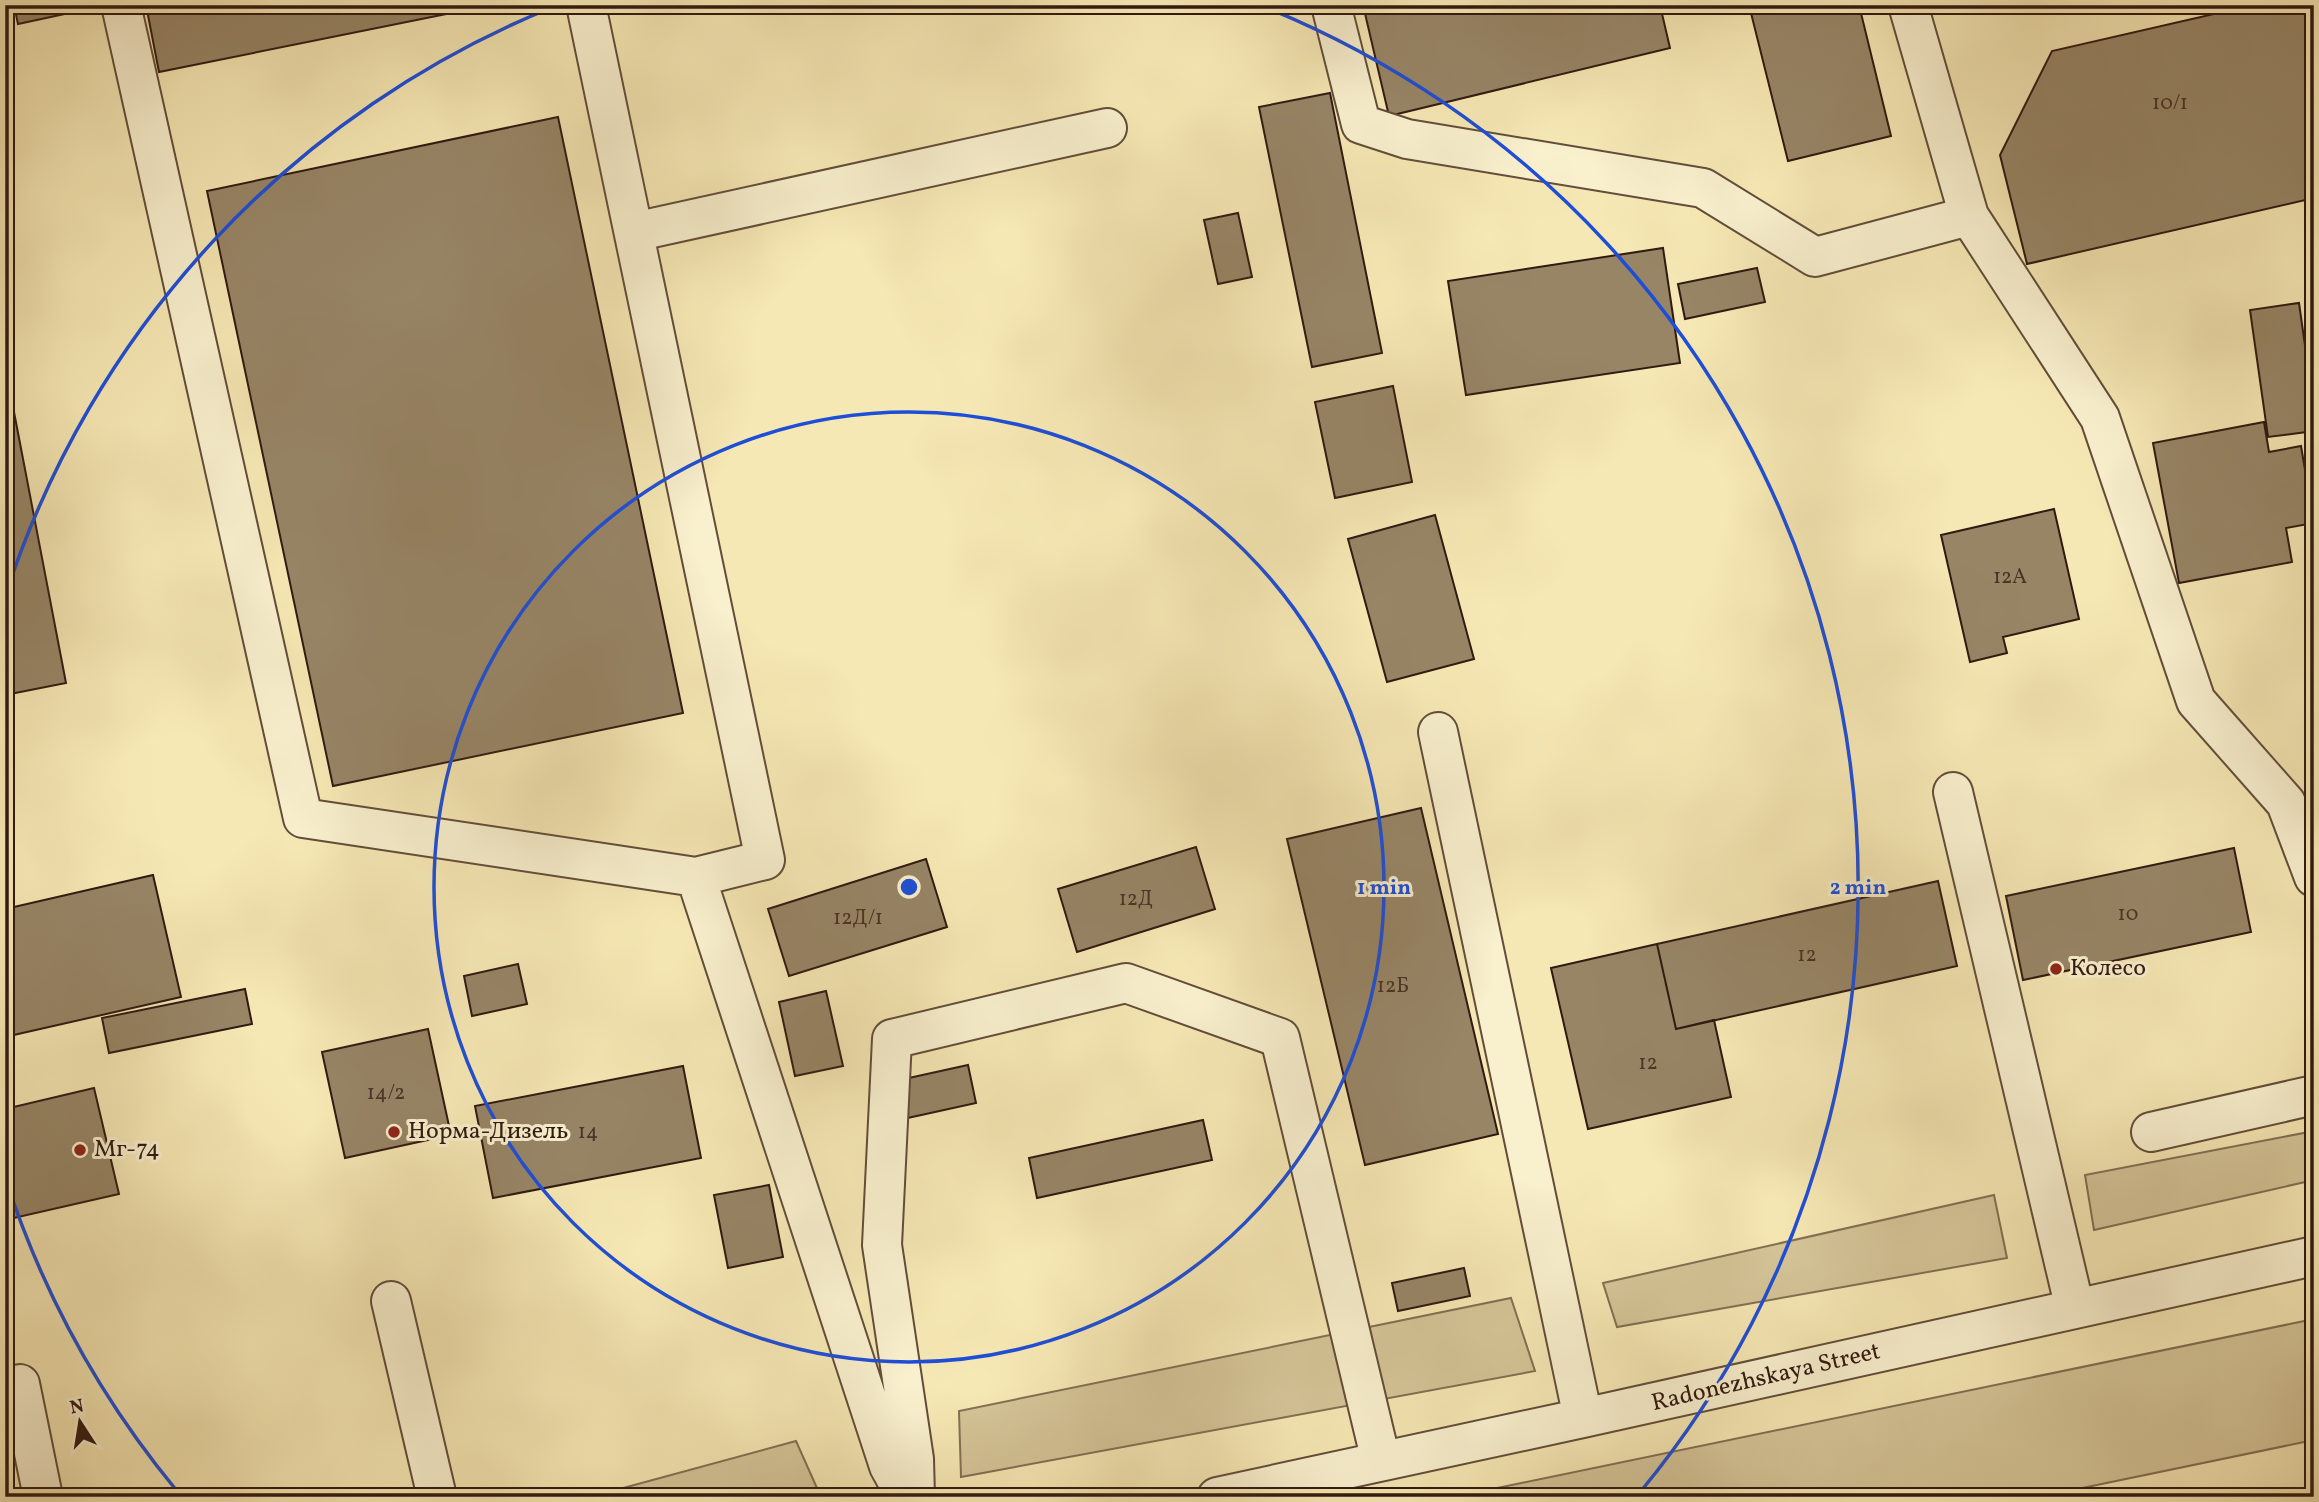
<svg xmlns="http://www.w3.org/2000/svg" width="2319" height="1502" font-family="Vollkorn,serif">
	<rect width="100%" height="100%" fill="#f6e8b4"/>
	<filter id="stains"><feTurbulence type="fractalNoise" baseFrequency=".00286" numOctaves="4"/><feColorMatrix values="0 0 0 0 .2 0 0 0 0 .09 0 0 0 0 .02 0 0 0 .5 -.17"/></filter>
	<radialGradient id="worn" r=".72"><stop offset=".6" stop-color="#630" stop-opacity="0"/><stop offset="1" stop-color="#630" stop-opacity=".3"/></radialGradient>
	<path fill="#d5c598" stroke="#836f54" stroke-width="2" d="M2314,1131V1180L2094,1230L2085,1175Z
		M1994,1195L2007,1258L1617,1327L1603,1283Z
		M1511,1298L1535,1371L961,1477L959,1411Z
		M2314,1319V1440L2039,1497H1454Z
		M796,1441L821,1497H590Z"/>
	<path fill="#978566" stroke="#311911" stroke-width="2" d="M14,5H87L88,9L18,24Z
		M146,5H491L159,72Z
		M1363,5H1660L1670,48L1389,116Z
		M1749,5H1859L1891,136L1788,161Z
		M2253,5H2292L2314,18V198L2027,264L2000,155L2052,51Z
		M1330,93L1382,353L1312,367L1259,107Z
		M558,117L683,713L333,786L207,191Z
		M1238,213L1252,277L1218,284L1204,220Z
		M1663,248L1680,363L1466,395L1448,281Z
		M1757,268L1765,302L1685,319L1678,284Z
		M2299,303L2314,409V431L2268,437L2250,310Z
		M5,365L66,683L5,695Z
		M1393,386L1412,482L1335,498L1315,402Z
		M2264,422L2269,452L2301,446L2314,523L2286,528L2292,562L2179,583L2153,443Z
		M2054,509L2079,619L2003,637L2007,653L1970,662L1941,535Z
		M1435,515L1474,659L1387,682L1348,539Z
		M1421,808L1498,1134L1365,1165L1287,839Z
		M1196,847L1215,909L1077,952L1058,889Z
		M2234,848L2251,932L2023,980L2006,896Z
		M926,859L947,927L789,976L768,909Z
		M153,875L181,997L5,1037V909Z
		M1938,881L1957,966L1676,1029L1657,944Z
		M1657,944L1676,1029L1714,1020L1731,1097L1588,1129L1551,968Z
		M518,964L527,1004L472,1016L464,976Z
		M245,989L252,1024L109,1053L102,1018Z
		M826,991L843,1066L795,1076L779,1002Z
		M428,1029L451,1135L345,1158L322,1052Z
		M968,1065L976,1103L903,1119L895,1081Z
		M683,1066L701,1158L493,1198L475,1106Z
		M94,1088L119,1194L5,1220V1109Z
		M1203,1120L1212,1160L1037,1198L1029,1158Z
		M769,1185L783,1257L728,1268L714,1195Z
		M1464,1268L1470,1296L1398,1311L1392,1283Z"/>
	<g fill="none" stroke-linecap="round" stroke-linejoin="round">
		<g stroke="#624d3a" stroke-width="42">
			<path id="minor" d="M121,5L303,818L696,877L765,860L586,5
				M1331,5L1361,124L1407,139L1703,188L1815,257L1969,216L2100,418L2196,701L2286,803L2314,877
				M1908,5L1969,216
				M634,232L1107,128
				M1438,732L1583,1418
				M1953,792L2075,1309
				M696,877L889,1466L906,1497
				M2151,1132L2314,1095
				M391,1301L437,1497
				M20,1384L43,1497
				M915,1497L914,1459L882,1245L892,1039L1126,983L1280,1038L1381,1461
				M1217,1497L1583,1418L2314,1256"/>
		</g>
		<use href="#minor" stroke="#f9f0ce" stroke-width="38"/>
	</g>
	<g fill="none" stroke="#1d4ed8" stroke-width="3.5">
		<circle cx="909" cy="887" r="475"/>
		<path d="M177 1491A949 949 0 0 1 6 1180M6 594A949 949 0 0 1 553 7M1265 7A949 949 0 0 1 1641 1491"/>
	</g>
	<g fill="#8f2418" stroke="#f9f0ce" stroke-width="2.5">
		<circle cx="2056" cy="969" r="7"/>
		<circle cx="394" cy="1132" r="7"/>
		<circle cx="80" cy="1150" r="7"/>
	</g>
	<g text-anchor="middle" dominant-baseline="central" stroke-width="6" stroke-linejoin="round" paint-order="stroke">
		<g font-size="21" fill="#4a3426">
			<text x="2170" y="103">10/1</text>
			<text x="2010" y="577">12А</text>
			<text x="1136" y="899">12Д</text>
			<text x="2128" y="914">10</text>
			<text x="858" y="918">12Д/1</text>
			<text x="1807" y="955">12</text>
			<text x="1393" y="986">12Б</text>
			<text x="1648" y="1063">12</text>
			<text x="386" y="1093">14/2</text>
			<text x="588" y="1132">14</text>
		</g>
		<g font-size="24" fill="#311911" stroke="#f9f0ce" text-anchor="start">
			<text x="2070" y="969">Колесо</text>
			<text x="408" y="1132">Норма-Дизель</text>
			<text x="94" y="1150">Мг-74</text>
		</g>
		<g font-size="24" fill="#311911" stroke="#f9f0ce">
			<text transform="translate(1766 1378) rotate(-13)">Radonezhskaya Street</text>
		</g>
	</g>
	<circle cx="909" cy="887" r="10" fill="#1d4ed8" stroke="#f9f0ce" stroke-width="3.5"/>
	<g font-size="21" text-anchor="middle" font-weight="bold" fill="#1d4ed8" stroke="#f9f0ce" stroke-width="6" stroke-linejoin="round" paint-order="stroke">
		<text x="1384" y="894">1 min</text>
		<text x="1858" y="894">2 min</text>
	</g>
	<rect width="2319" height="1502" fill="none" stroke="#f6e8b4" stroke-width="28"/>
	<rect x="7" y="7" width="2305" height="1488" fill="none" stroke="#311911" stroke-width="3.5"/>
	<rect x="14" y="14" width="2291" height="1474" fill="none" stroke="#311911" stroke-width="2"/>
	<g transform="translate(80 1422) rotate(348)" stroke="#f9f0ce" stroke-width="5" paint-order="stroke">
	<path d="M0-5L12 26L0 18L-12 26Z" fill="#311911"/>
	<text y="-10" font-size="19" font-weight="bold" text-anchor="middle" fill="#311911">N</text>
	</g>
	<rect width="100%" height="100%" filter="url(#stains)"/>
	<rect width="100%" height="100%" fill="url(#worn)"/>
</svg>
